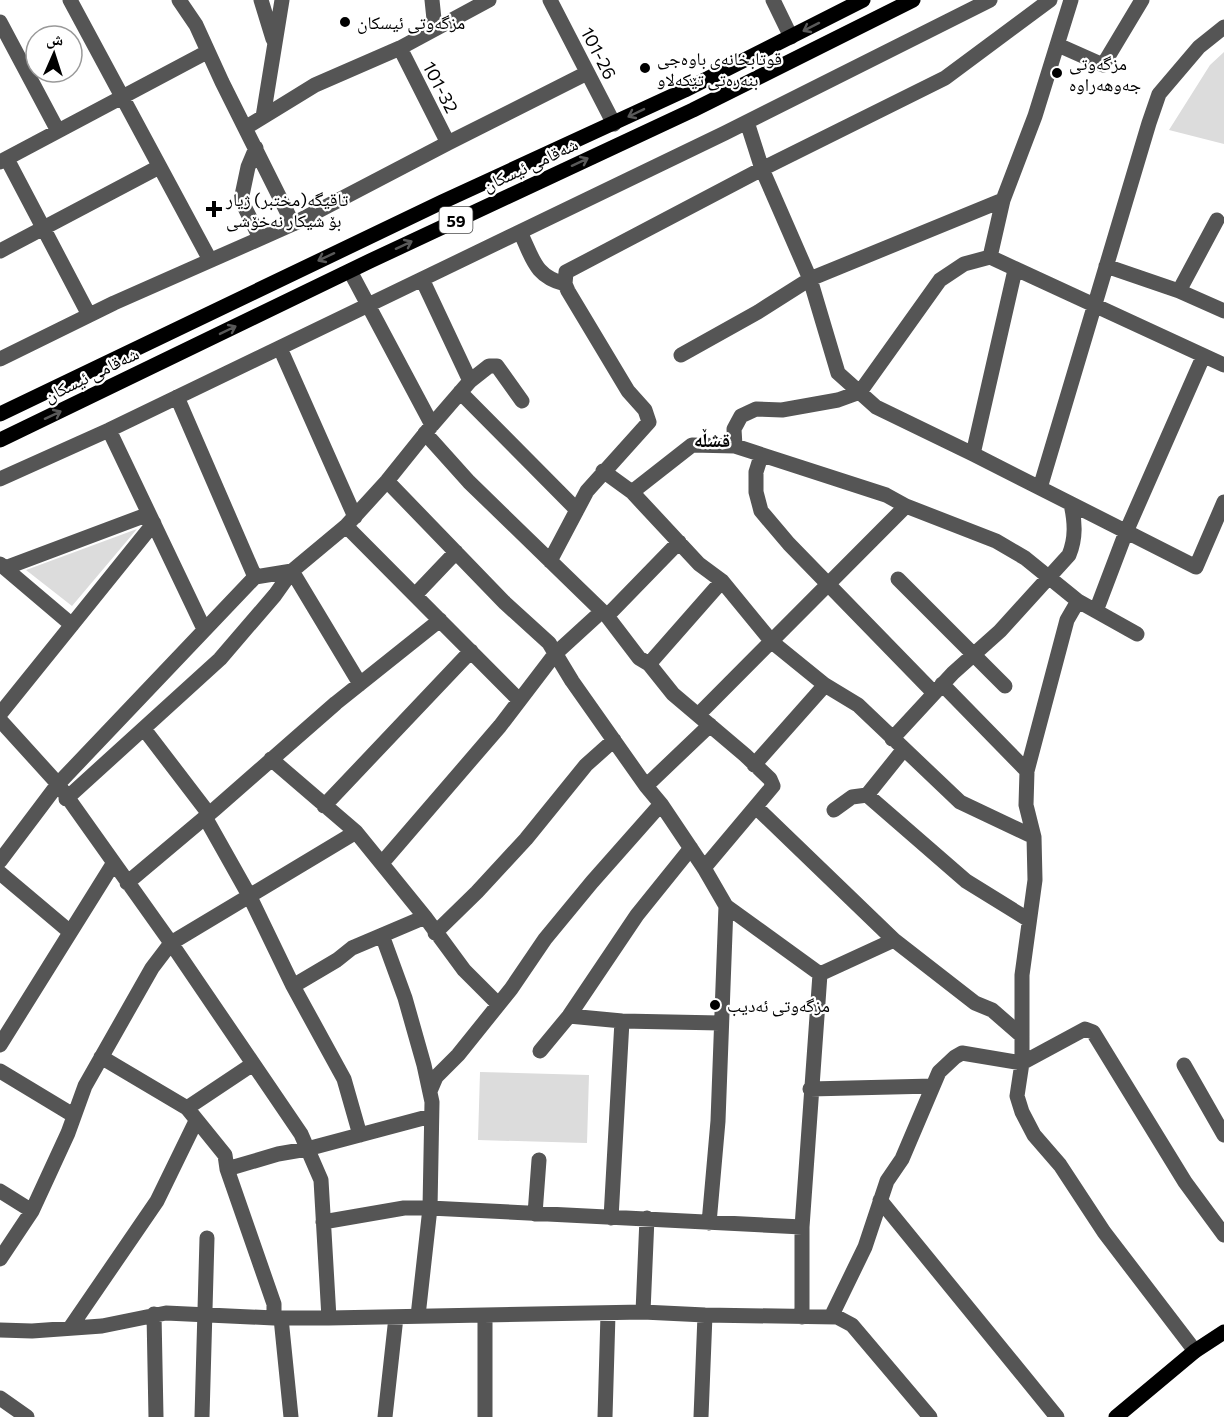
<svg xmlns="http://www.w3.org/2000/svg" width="1224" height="1417" font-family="Commissioner,'Noto Naskh Arabic',sans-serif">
	<rect width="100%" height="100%" fill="#fff"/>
	<path fill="#dcdcdc" d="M1224,52V144L1169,130L1210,65Z
		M137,529L72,606L26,570Z
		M480,1072L589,1075L587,1143L478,1140Z"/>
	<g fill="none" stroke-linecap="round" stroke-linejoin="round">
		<path stroke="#555" stroke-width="15" d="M70,0L210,260
			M179,0L196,25L222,82L293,224
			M261,0L273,39
			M432,0L435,29
			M550,0L614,124
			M773,0L791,37
			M0,22L58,131
			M1058,45L1103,65L1142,0
			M400,48L448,143
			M263,117L282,0
			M747,122L762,169L810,279L838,373L876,407L973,454L1196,567L1224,502
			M245,128L315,85L400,48L489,0
			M256,148L248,167L241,200L260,238
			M7,159L89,315
			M0,162L207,52
			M520,232C533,258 534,276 565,284
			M0,251L159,167
			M990,257L1003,200L1035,116L1071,0
			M1106,266L1179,291L1224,311
			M350,271L432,425
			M422,279L470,381
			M1179,291L1217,220
			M280,348L355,517
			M681,355L758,312L810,279L1003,200
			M0,359L114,303L293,224L448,143L587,73
			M460,392L577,510
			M177,397L255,577
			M109,430L204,629
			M425,433L469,482L607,616L639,658L649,664L673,694L745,755L770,779L773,786L704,868
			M735,446L734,429L741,416L756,409L782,410L838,400L860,392L940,280L964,264L990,257L1224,365
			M973,454L1015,270
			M761,456L756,472V492L761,511L789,544L934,693
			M603,471L632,492L699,564L722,581L772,642L825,685L858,705L960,802L1034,837
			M0,479L109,430L725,133L990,0
			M387,481L505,603L549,643L572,681L646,786L661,804L704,868L726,906L718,1121L709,1223
			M1040,488L1149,123L1159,94L1199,47L1224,27
			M632,492L692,445L735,446L886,495L906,506L996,541L1025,558L1078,601L1137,634
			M346,526L519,700
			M550,561L587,491L649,422L645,410L628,391L568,291L565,284L566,272L762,169L945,78L1050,0
			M0,564L72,625
			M5,568L149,514
			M898,579L1005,686
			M416,594L456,552
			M1078,601L1067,620L1027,771L1026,805L1034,837L1035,880L1022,975V1063L1017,1096L1022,1112L1034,1135L1060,1165L1104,1232L1195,1351
			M1096,611L1126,532L1203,357
			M607,616L679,542
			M649,664L722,581
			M942,684L1027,771
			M0,714L154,523
			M699,714L906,506
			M0,720L58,784L171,943L301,1134L321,1180L329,1318
			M144,729L209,814
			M892,739L953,673L1000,631L1069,555C1076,538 1075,522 1071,504
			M271,759L356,832L425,917L464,970L498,1004
			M754,765L825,685
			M646,786L710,725
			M867,795L966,881L1029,920
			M66,799L220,659L275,595L292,571L346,526L387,481L432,425L470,381L489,366H497L522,401
			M324,806L471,651
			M757,808L894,940L975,1003L992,1010L1022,1036
			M834,810L852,797L867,795L904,749
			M205,817L250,897L293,986L344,1079L360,1135
			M0,861L58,784L255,577L292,571L360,684
			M382,863L500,726L555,654L601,612
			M0,873L70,932
			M127,883L215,809L336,703L440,620
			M726,906L820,974
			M435,933L477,892L526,839L586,765L614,740
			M382,935L405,998L424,1065L432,1102L430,1208L418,1316
			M293,986L337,960L352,948L425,917
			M569,1016L622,1021L720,1023
			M0,1045L113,864
			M540,1051L569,1016L637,915L691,848
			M101,1057L187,1108L225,1155L227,1169L274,1304V1318
			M1184,1065L1224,1135
			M0,1071L73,1115
			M810,1089L933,1086
			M430,1091L436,1077L458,1055L511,989L545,939L592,882L661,804
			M187,1108L253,1064
			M227,1169L278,1154L307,1149L431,1116
			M0,1191L32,1211
			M880,1200L1057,1417
			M535,1214L539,1160
			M611,1218L622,1021
			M323,1222L404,1208H430L802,1227
			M0,1259L32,1211L68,1133L85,1086L152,968L171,943L356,832
			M643,1312L647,1218
			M154,1314L156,1417
			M802,1317V1227L820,974L894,940
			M831,1317L865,1247L887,1181L902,1159L939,1072L955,1057L962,1053L1022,1063L1085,1029L1093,1032L1185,1182L1224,1235
			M281,1318L291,1417
			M70,1328L157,1201L196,1121
			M0,1330L32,1331L102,1326L166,1313L274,1318H329L643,1312L705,1315L837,1317L852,1325L930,1417
			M0,1398L27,1417
			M202,1417L207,1238
			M385,1417L396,1317
			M485,1417V1315
			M605,1417L608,1314
			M701,1417L705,1315"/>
		<path stroke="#000" stroke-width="15" d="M0,414L442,202L685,90L863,0
			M0,440L370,261L693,110L913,0
			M1116,1417L1195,1351L1224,1332"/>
	</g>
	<defs><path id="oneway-shaft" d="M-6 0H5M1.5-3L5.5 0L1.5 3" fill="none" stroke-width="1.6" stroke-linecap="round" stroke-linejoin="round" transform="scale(1.5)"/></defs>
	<g stroke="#595959">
		<use href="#oneway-shaft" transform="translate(811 27) rotate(153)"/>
		<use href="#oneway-shaft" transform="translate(636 113) rotate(154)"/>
		<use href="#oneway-shaft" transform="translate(580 162) rotate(-25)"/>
		<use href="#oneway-shaft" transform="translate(404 245) rotate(-25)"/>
		<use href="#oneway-shaft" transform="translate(326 257) rotate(155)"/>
		<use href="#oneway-shaft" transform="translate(228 330) rotate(-26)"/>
		<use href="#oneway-shaft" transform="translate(53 415) rotate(-25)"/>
	</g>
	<g fill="#000" stroke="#fff" stroke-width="2">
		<circle cx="345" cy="22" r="6"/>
		<circle cx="645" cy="68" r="6"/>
		<circle cx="1057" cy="73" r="6"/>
		<path d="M211 200h6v6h6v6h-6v6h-6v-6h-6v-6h6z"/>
		<circle cx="715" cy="1005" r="6"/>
	</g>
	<g text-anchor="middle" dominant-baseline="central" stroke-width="4.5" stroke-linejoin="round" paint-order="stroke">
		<rect fill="#fff" stroke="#4c4c4c" stroke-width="1.5" x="439.5" y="207" width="33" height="26" rx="4.5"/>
		<g font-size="16" font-weight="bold" fill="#000">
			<text x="456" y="220">59</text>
		</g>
		<g font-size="18" fill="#000" stroke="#fff" text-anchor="start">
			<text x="357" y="22">مزگەوتی ئیسکان</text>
			<text x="657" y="58">قوتابخانه‌ی باوه‌جی<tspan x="657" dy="21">بنه‌ره‌تی تێكه‌لاو</tspan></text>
			<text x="1069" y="63">مزگه‌وتی<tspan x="1069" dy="21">جه‌وهه‌راوه</tspan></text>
			<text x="226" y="199">تاقیگە(مختبر) ژیار<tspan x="226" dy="21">بۆ شیکار نەخۆشی</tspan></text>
			<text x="727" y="1005">مزگەوتی ئەدیب</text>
		</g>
		<g font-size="18" fill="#000" stroke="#fff">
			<text transform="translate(599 53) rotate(63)">101-26</text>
			<text transform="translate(441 87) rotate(63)">101-32</text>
			<text transform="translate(530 164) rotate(-25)">شەقامی ئیسکان</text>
			<text transform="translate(91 374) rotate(-26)">شەقامی ئیسکان</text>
		</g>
		<g font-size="20" font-weight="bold" fill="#000" stroke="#fff">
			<text x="712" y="439">قشڵه‌</text>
		</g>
	</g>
	<g transform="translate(54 54) rotate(3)"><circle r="28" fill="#ffffff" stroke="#999999" stroke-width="1.5"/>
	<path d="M0-4.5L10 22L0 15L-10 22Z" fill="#000000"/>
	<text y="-9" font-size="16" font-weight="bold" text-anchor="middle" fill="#000000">ش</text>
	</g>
</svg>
